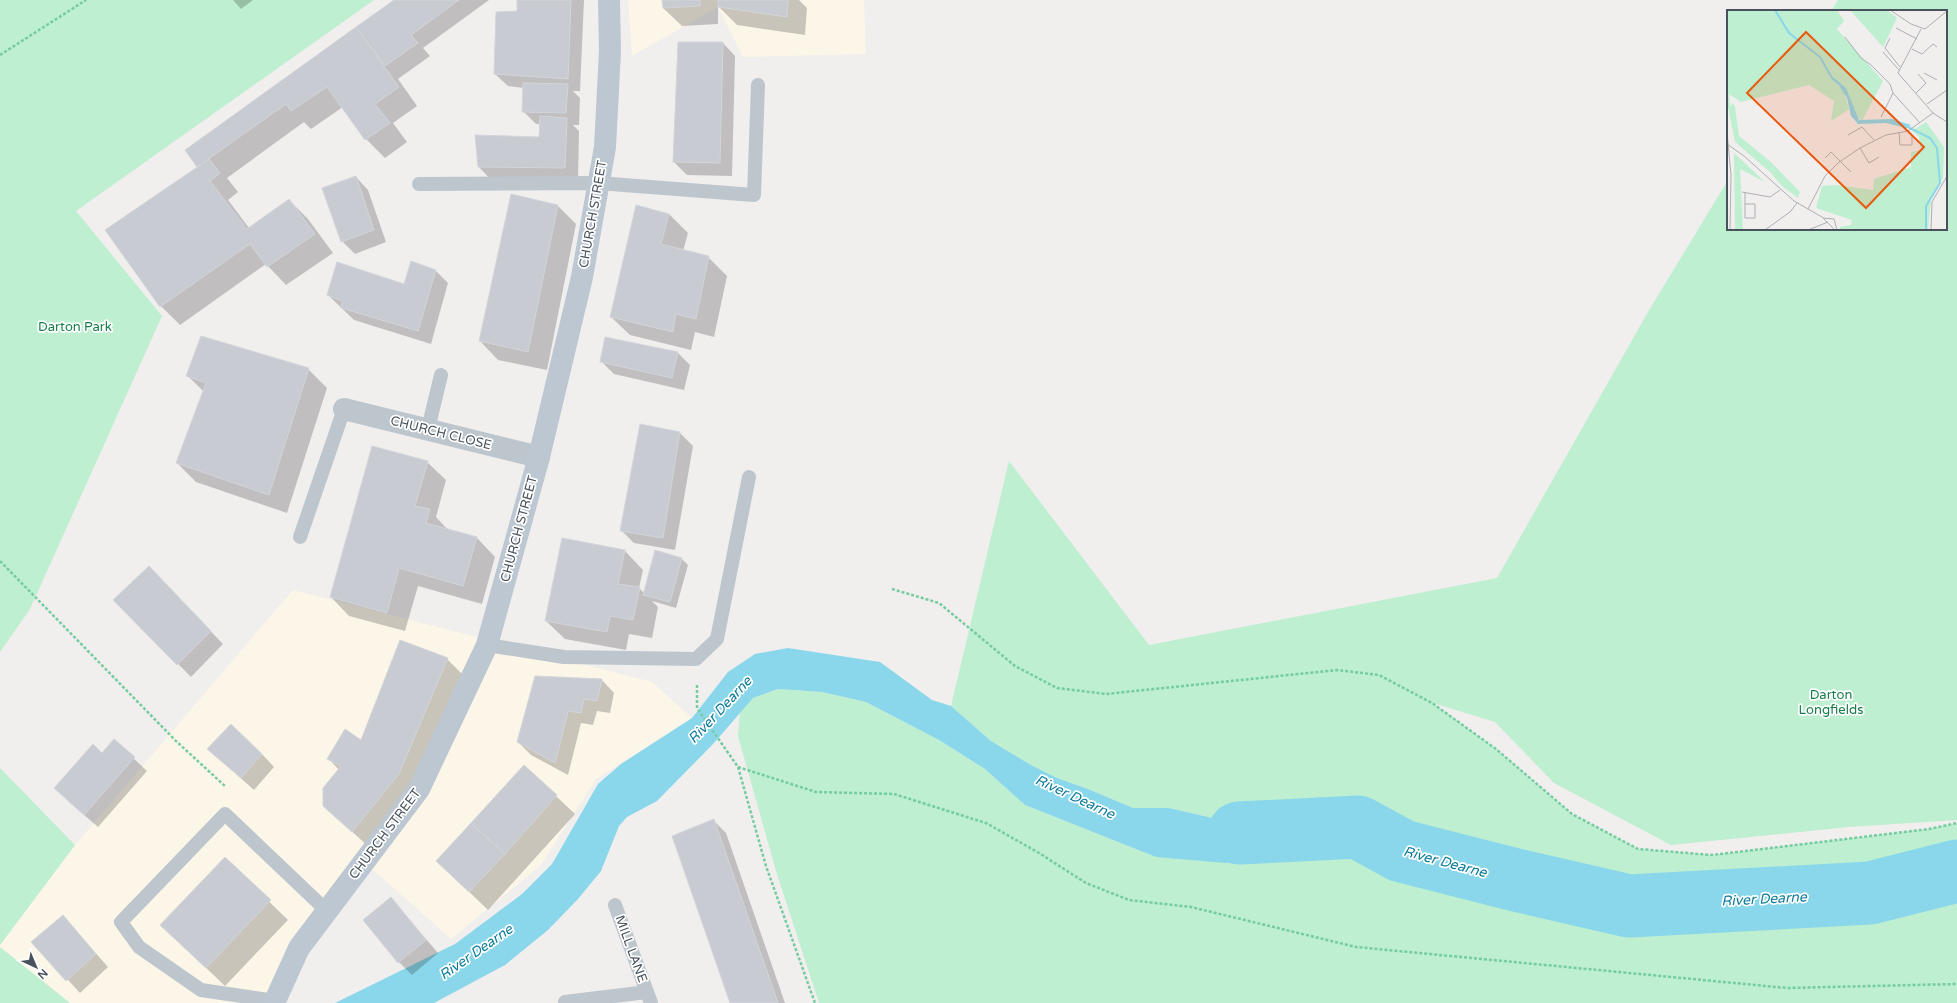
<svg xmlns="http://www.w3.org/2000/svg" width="1957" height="1003" font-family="'Varela Round',sans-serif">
	<rect width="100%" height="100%" fill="#f1eeee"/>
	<path fill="#fcf6e8" d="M628,0H864L866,54L743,57L718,7L632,56Z
		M293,590L652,682L692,718L596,779L540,866L451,939L360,858L263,1003H70L0,947V945L75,845Z"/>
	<path fill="#bdefd0" d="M0,0H374L76,211L162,316L30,609L0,652Z
		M1838,0H1957V820L1849,827L1671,845L1554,783L1495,722L1433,703L1496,749L1572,814L1638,849L1712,855L1929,829L1957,823V1003H819L776,871L738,736L740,712L753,698L778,689L822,692L866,702L939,740L985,769L1025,805L1156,857L1323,821L1267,824L1217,819L1169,808H1133L1088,789L1057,778L1031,765L991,741L951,706L1009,461L1149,645L1497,578L1648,312L1728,180V229H1946V11H1831Z
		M0,768L75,845L0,945Z
		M0,947L70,1003H0Z"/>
	<path fill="#8ad7eb" d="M788,648L880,662L932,700L951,706L991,741L1031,765L1057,778L1088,789L1133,808H1169L1217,819L1267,824L1323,821L1331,844L1226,863L1156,857L1025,805L985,769L939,740L866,702L822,692L778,689L753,698L714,743L657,801L627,817L619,826L601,871L578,899L548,930L505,965L434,1003H335L455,944L522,894L552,864L598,784L621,764L692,718L728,672L755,654Z"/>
	<path fill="#0003" d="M233,0H253L241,9Z
		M396,0H489L423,48L430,56L398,79L417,106L393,123L407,142L385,158L366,139L343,107L311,129L304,122L227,178L238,192L228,200L249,228L289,200L308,219L333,253L286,285L266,264L180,325L161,306L198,168L186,150Z
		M518,0H584L580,91H573L580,98L579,125H573L579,131L578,180H491L479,167L540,138V124H536L523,111L524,88L508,86L495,74L518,12Z
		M663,0H799L807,8L805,35L737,25L719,7H718V24L682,26L663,8Z
		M723,43L735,56L732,176L687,175L674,162Z
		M356,177L368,190L386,242L355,254L342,241Z
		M558,206L576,224L547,370L498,360L480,341Z
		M636,206L669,214L688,233L683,251L708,257L727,276L714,337L695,332L691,350L630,335L611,317Z
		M435,270L448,283L431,344L354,320L328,295L405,285Z
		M677,352L690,365L684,390L614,374L601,361Z
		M308,369L327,388L287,513L196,482L177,463L204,392L188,376Z
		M641,426L680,433L693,446L675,550L634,543L621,530Z
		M373,447L427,462L446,480L436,517L448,530L477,538L495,557L482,604L418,586L405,631L349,616L331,597Z
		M625,551L643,570L639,588L644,593L682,559L688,565L676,608L652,601L658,607L652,638L629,634L626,650L565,639L546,621Z
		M161,580L223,644L191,677L115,600Z
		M447,659L466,678L417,792L371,849L324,806L339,770L328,758L362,741Z
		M602,680L614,693L610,713L597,711L593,725L581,723L568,775L531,755L518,742Z
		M114,740L147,771L98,827L68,801Z
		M208,749L262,754L274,767L254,790Z
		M524,766L575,814L488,910L437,861Z
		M714,821L726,833L785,1003H731Z
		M225,859L288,920L225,986L180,943Z
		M391,898L438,953L412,975L399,962Z
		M63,916L108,967L80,993L33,942Z"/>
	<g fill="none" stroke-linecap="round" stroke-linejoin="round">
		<path stroke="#8ad7eb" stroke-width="63" d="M1239,833L1358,827L1402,851L1516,880L1629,906L1870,893L1957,871"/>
	</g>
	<path fill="#c8cbd1" stroke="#d2d5da" d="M394,0H459L411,35L418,43L385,66L356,27Z
		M517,0H571L568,79L494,74L496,12L517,11Z
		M662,0H700V6L663,8Z
		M718,0H788L787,17L718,7Z
		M356,27L399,87L375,104L390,123L365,140L327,87L291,111L286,104L197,167L185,150Z
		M678,42H723L720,163L673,162Z
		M523,83L568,84L566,113L522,112Z
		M540,116L567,118L565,168L478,167L475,135L539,137Z
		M209,159L220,173L210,181L247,229L289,199L315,234L267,267L250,244L160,307L105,230Z
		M356,176L374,230L341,242L322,188Z
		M511,194L558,205L528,352L479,341Z
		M636,205L669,214L661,244L709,256L696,319L676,314L673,332L610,317Z
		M411,261L436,270L418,331L341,308L342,301L327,295L337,262L404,284Z
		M201,336L309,368L269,495L176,463L206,383L186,376Z
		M605,337L678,352L672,378L600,362Z
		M640,424L680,432L663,538L620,531Z
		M372,446L428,461L415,506L430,509L426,523L477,537L463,586L399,568L387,613L330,597Z
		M562,538L625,550L618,584L640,587L633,620L610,616L607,632L545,621Z
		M655,550L682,558L670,602L643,595Z
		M149,566L211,631L177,665L113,600Z
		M400,640L448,658L399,774L352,832L323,806V788L341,766L327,759L345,729L361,740Z
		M535,676L602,679L597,701L584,699L581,713L568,711L555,763L517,742Z
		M231,724L262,754L241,778L207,749Z
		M114,739L135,757L84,815L54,788L93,744L102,753Z
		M524,765L557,795L505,854L471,823Z
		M714,819L778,1003H730L672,836Z
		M471,823L505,854L469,892L436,861Z
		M225,857L271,900L206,968L160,925Z
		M391,897L426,940L398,963L363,920Z
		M63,915L96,954L66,981L31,942Z"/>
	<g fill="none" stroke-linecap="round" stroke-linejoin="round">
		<path stroke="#75cca1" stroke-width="2.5" stroke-dasharray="3 2" stroke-linecap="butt" d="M0,55L86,0
			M0,561L176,741L226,787
			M892,589L939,603L1015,666L1057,688L1106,694L1337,670L1379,675L1432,703L1496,749L1572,814L1638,849L1712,855L1929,829L1957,823
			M697,685V708L738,767L766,866L815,1003
			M738,767L816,792L894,794L986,823L1039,853L1086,883L1129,900L1191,907L1356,947L1787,988L1957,984"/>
		<path stroke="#bdc6cd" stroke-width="14" d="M419,184L598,183L754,195L758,85
			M428,429L441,375
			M300,537L344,409
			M487,645L564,657L696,659L717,639L749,477
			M615,905L651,1003
			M275,1001L201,990L139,947L121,922L225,814L327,911
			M565,1002L647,992"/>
		<path stroke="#bdc6cd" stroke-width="22" d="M344,409L539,457"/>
		<path stroke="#bcc7d2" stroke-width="22" d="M274,1003L299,948L419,789L487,645L539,457L582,277L605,147L610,51L609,0"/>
	</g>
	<g text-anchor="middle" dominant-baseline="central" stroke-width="3.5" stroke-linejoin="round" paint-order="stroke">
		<g font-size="13" fill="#47525c" stroke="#fff">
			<text transform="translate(593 214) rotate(-80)">CHURCH STREET</text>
			<text transform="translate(441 433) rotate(14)">CHURCH CLOSE</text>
			<text transform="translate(519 529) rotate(-75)">CHURCH STREET</text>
			<text transform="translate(385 834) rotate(-53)">CHURCH STREET</text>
			<text transform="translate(631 949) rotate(70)">MILL LANE</text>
		</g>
		<g font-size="13" fill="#177d4a" stroke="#fff">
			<text x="75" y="327">Darton Park</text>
			<text x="1831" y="695">Darton<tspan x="1831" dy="15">Longfields</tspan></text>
		</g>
		<g font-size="14" font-style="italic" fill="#0d7c99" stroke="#fff">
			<text transform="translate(720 710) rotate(-47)">River Dearne</text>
			<text transform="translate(1075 797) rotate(25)">River Dearne</text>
			<text transform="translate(1445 862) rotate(15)">River Dearne</text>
			<text transform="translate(1764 899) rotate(-3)">River Dearne</text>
			<text transform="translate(476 952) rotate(-35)">River Dearne</text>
		</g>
	</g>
	<g transform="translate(1727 10)">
		<rect width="220" height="220" fill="#f1eeee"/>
		<path d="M0,0H40L47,7L41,0H110L117,11L110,19L156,71L135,111L127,104L119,78L107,70L117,82L122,99L104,111L107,91L82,75L14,92L2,84L3,96L6,93L8,97L12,126L44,152L73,182L71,188L55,176L43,162L8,132L0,92ZM123,0H160L170,8L156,37ZM199,112L217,137L216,168L204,190L201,220H114L112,217L124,215L125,210L89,198L95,176L109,175L146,180L147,169L184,157V142L194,140L192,127L185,121ZM7,143L38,172L13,159L16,220H8Z" fill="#bdefd0"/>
		<path d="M107,68L119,78L132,110L165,109L184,115L179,118L159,113L131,114L124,106L120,88Z" fill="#8ad7eb"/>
		<path fill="none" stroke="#8ad7eb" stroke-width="2" d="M48,0L62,23L93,47L105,68L112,74M175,114L203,128L210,138L213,173L199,196V220"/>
		<path fill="none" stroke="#adb0b4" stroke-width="1" d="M163,0L184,14L198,19L220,1M169,18L190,29M194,19L171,63L206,103M118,27L134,48L144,55L163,74L166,83L193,113M163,28L158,38L173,57M185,39L195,44L206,34L210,37M156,42L172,60M197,63L210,70M189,83L199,73L191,64M200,94L220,80M154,107L166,83M0,122L4,165L3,220M172,123L173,135H185V126L181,121M121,125L135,117L147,130M0,134L17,146L67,191L95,207L108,220M133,138L142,153L152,147M98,148L104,142L124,162M15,182L43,187L53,180M18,182V208H28V194H18M81,199L98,166L111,153L133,138L159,125L181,121L206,103L220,112M96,208L107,209L110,220M38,220L63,202L70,193M81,220L101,212M204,220L205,192L220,166"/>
		<path fill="#e8590c" fill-opacity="0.15" stroke="#e8590c" stroke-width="2" d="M79,22L197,137L139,198L20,83Z"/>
		<rect width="220" height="220" fill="none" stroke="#47525c" stroke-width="2"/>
	</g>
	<g transform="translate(36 967) rotate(136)" stroke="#ffffff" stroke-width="3" paint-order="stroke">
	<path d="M0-3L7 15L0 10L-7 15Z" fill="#47525c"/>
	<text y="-6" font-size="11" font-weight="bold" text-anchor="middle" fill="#47525c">N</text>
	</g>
</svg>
